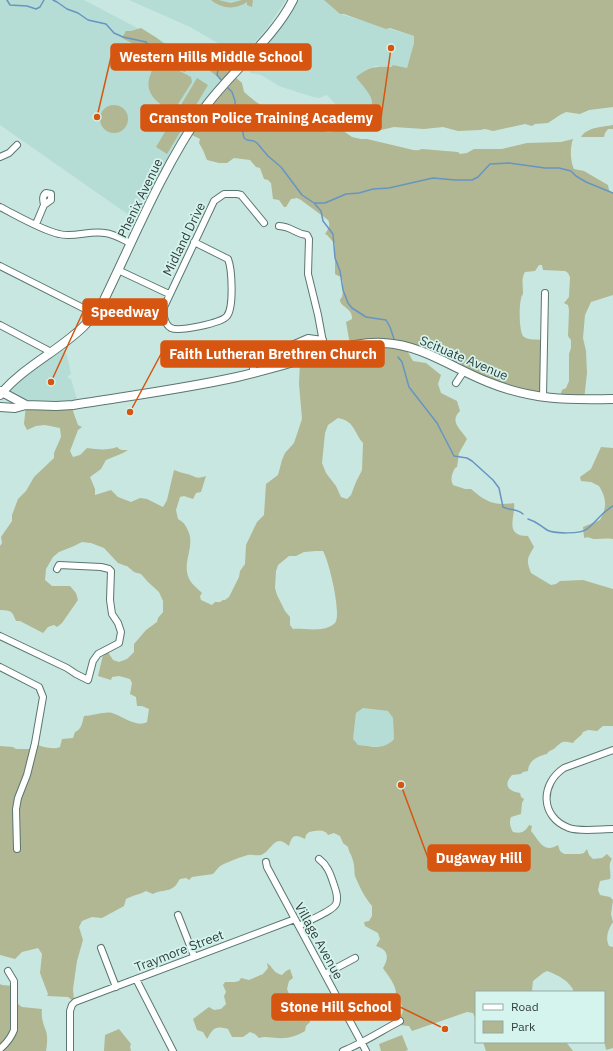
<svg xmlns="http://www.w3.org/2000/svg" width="613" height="1051" font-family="'IBM Plex Sans',sans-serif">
	<rect width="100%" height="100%" fill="#c9e7e1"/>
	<path fill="#b5ddd5" d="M0,0H84L225,74L198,109L175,144L136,220L0,125Z
		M129,0H286L267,28L242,57L190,27Z
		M293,0H324L340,14L414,36V43L407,68L393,65L391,67L375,66L356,77L369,93L373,105L371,111L367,116L363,111L359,110L353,113L347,112L336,105L327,95L319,98L313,97L279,86L261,75L251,73L242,65Z
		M59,345L67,355L71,374L68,376V378L71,379L78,403L26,405L3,391Z
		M363,708L388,711L393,718L394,739L388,745L383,747L357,745L353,739L356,713Z"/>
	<path fill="#b0b792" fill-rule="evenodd" d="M211,0H218L231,3L242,0H253L252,7L247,5V2C235,10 222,9 211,0Z
		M324,0H613V107L589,110L580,114L566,112L560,115L548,123L535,124L532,126L525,124L493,131L485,129L480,130L458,131L443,127L424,129L394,127L381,130L374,126L367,116C380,100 365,90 356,77C369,67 375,66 391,67L393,65L407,68L414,43V36L390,28L386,29L344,14H340Z
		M141,28L157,38L174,52L206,56L226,63L235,72L233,75L242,83L244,92L256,102L266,108L299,118L305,123L310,122C325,133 324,134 342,130L352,137L361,139H367L405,148C411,149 416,152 422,149L458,152L460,154L467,153L474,149H502L527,143L561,142L573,139C570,147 570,161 574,169L584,171L608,185L609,190L613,193V295L591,302L585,315L583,338L586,351L587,373L584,400L559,399L562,390L566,388L569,381V354L571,348V340L568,336L569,310L568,305L564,303L569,297L570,277L568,273L565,271L543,270L542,265H539L535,271L525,272C521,278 523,285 523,293C522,298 522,293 521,299C519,306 519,330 523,336C527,341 539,339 545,340L541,398L405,347L413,361L426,363L441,375L438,384L441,393L457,401L460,411C448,422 463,431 467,439L459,453L457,467L455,468C452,474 450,479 453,485L465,489H471C486,502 494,506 514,503C516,516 503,536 528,536L534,547C527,559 526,560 531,573L551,585L556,584L560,581L583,580L613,589V726H603L597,731L588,730L583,732C581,737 576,738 573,743C562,741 563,741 555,748C551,751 549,750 547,754C538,756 528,761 528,771L523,772L521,774L512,775C503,785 508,791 520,793L521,797L524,799L522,803L521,814L511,817C509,822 510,827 513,832C521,834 525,832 529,825L532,826L531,831C539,840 543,854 558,845L560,851L564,854H580L584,853L587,849L589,855L593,859L602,858L607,854L612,859C607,866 612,872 610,879L600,881L598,890L600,895L610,897L613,900L611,914L613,922C608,929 605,938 609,946L613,947V1048L606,1050L604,1040V992H574C570,981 558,975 547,971L543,973L533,981L532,990L533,992H476V1020L473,1013L467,1012L412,1031L409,1026L399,1025L395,1020C402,1014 405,1014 401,1004C400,1000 399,998 396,996C397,985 388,976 383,968C389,958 389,950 376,946L380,939L378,933L365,926L364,922L369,921L372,916V906C365,898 359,886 355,876C354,872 355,866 353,861C352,855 349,853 348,847L343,843L340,836L334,833L328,835C324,828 316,831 309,832L306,835L305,839C295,834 292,835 289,846C274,832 272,851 261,855C257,856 252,854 248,855C243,856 222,864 219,867C217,869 215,872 213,874L192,877L189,880L186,878L180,879C178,881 177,885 174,887C168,892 159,890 153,894L146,891C139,895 133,895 126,899L124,906L102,918L92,917L82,921L79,927L83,940L77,961L73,989L74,1000H72L68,997L47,996L48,994L40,973L42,954L38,948L22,952L15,959L0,955V746L13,747L16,749H29L35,743C40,747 54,750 60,747L62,739L73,738L75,732C82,729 82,723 84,716C92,716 106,711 112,713C123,716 136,728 147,722L149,709L142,706H137L136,697L130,694L132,683L130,679L119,676L112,677L111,680L98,676L103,655L104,656L106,649L113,660L119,662L127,659L134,652V644L146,630L157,622L158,618L163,612V601L159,592L148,582L141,574L134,572L127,566H126L118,563L104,548L91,543L82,542L74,546L59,552L53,557L46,569L45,580L52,586H70L76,593L78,600L62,623L57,627L54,625L48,627L43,633L20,621H16C12,610 11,611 0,610V546L2,543L1,537L12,521V515L18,499L26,491L34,477L54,458V453L61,437L60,428L45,425L36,426L27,430L24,424L26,405L72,404L73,411L78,425L82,427L78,430L70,451L73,457L80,455L87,448C97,449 106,451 117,447C120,451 124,450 128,450L123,453L106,460L101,469L90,477L95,489V495L111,490L118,497L131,502L140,498L147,499L163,507L167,500L174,470C179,472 183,473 187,474C196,476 195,480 206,476L201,492L196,493L193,499L184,496L180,497L176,510L178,519C185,523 186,526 189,533C194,548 183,562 188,576C190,583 197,588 202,593L200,596L201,600L212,605L215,602H220L223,600H225L229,597L239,577L240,571L245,564L246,545L257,522L264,515L266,484L278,475L282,460L285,453L294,443L302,419L299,384L300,361L350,345L346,322L352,319C353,308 340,307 340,300C340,299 341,298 342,297C343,293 344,281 341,277C339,276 336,275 335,274V244L327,235L325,234C328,229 331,226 328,220L301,200L297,198L291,199L286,207H284L279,200L273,199L271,183L268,180L264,179L260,168L256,167L250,160L234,158L227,163H219L207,160L203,150L199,143L200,139L188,133L225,83L209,70L196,65L187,69L185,72L176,69L191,77L192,82L173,112C159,104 142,94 151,73C152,69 156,64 159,60L167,64L153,54L122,38L126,31H131ZM338,418C355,421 354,433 363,443L362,470L356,482L351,495L347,499L341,497L336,486L326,473L322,463L325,433L328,425ZM316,551H323C329,561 342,615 335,623C325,633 305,628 293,629L290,625V617L285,611L277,595L275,588L276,571L278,565L289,556H296L304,552ZM363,708L388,711L393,718L394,739C383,751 372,746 358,745L353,739L356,713Z
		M197,78L208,85L167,154L156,147Z
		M100 119a14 14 0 1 1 28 0a14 14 0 1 1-28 0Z
		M613,125V129H608L605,133L604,137H581C587,127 603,127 613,125Z
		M601,447L613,448V539C607,538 601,539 595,539C590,539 589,536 584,538L583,527L600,520C607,507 607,499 599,486L591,482L581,481L580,477L591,469Z
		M267,963C273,967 273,973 282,975L286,971L290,969L293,978L289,981L287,989L289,994L297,998C287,1002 284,1007 287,1017C295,1022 299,1022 305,1015L310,1016V1022L306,1026L305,1031C297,1036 287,1039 278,1038C271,1038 265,1036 259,1038L255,1034L250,1032L243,1037H232L228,1029C214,1025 213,1029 207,1039L203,1032L197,1030L193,1019L209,1007L214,1010L221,1009L226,1004L224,996L226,992L223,985L225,982H235L239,981L241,978L249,980L263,974L268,968Z
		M0,984L2,985L14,986V1001L22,1007L42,1009C41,1017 43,1024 46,1031C48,1037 47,1045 46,1051H0Z
		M119,1029L131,1044L130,1047L131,1051H104L105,1035Z
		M402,1035L408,1050L405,1051H381L379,1044Z
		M483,1042H566L573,1051H486Z"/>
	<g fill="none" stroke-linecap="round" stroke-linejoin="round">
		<path stroke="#6795c2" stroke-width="1.5" d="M7,0L10,5L27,6L36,9L40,7L44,0
			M53,0L57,2L67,9L78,13L88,20L106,24L114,33L123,37L146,42L151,48L168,57L174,64H184L196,56L212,58L217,63L218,70L217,75L221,80
			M227,87L232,92L235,101L236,121L242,128L244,138L247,140L254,141L257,143L268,156L281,167L302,195L314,203H325L346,194L359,193L373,189L389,188L433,178L455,180H472L478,177L490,164L509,163L545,168H559L571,171L576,176L586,182L613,193
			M315,204L321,211L323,221L333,234L335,258L340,271L343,290L348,303L352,308L366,317L386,320L390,327L394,339
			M398,357L402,362L409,387L437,423L454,456L467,458L472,461L493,480L499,488L503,507C511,511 516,508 523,514
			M528,519C538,522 539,525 547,530C554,534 581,534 587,529C597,521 601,513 613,506"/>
		<g stroke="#5a7670" stroke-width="8">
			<path id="street" d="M0,157L9,153L17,145
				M0,207C16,215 41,230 59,234C74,238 90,230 105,233C114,234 122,239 130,243
				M36,224L44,205L51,200V194L46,193C42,196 43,200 44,205
				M279,226C293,227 295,234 307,235L309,239L308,274L318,315L325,353
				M194,242L228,259C232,269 234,307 227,316C222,323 179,332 171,328C164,324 163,314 164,307L214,201L224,194H237L241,195L264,223
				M0,266L95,314
				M118,270L169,294
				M0,325L51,352
				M253,373V363L255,361L308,338L323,340
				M456,383L464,371
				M543,397L545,293
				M0,636L67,668L76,674L88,680L93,661L98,654L119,643L121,632L118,623L112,614L110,600L111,571L109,569L101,567L59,565L57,569
				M0,667L39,687L43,697L35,743L27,775L18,798L16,809L17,849
				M613,750L564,768C540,784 540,817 569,828C580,832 601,829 613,829
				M266,862L267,867L366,1051
				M178,915L194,956
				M299,926C307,921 333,911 336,904C339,897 335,888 333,882C330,873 327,865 319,859
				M101,948L116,987
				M325,974L355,958
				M136,979L173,1051
				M0,1049C7,1043 11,1038 14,1030V981L8,971
				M70,1051V1011L72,1005L75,1002L295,919
				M343,1051C363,1043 381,1031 400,1021"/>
		</g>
		<g stroke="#5a7670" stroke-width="10">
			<path id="secondary" d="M0,391L26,405L56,406L73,405C128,396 183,389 237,377C263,371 288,364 313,356C336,350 360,341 384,343C423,345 454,369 488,382C532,400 567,400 613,399
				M0,395C23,367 57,352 83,327C91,319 98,310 104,300C135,236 162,169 203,110C229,73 273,40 293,0
				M0,407L15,408L26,405"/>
		</g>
		<use href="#street" stroke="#fff" stroke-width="6"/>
		<use href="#secondary" stroke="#fff" stroke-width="8"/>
	</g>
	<g text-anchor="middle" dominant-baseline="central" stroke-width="3.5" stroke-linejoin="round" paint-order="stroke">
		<g font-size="13" fill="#313d3b" stroke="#d6f4ee">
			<text transform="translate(140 198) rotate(-64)">Phenix Avenue</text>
			<text transform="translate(184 239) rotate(-64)">Midland Drive</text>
			<text transform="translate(464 358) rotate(23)">Scituate Avenue</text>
			<text transform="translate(319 941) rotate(61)">Village Avenue</text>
			<text transform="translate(179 951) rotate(-21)">Traymore Street</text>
		</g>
	</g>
	<path fill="none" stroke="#d65611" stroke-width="1.5" d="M97 117L111 57M391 48L381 118M51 382L83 312M130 412L161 354M401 785L428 858M445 1029L400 1007"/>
	<g fill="#d65611" stroke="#d6f4ee" stroke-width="1.5">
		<circle cx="97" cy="117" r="4"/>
		<circle cx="391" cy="48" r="4"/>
		<circle cx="51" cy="382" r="4"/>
		<circle cx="130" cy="412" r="4"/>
		<circle cx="401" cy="785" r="4"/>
		<circle cx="445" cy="1029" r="4"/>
	</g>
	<g fill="#d65611" stroke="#d65611" stroke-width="1.5">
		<rect x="111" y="44" width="200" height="26" rx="4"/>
		<rect x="141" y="105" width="240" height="26" rx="4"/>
		<rect x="83" y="299" width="84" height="26" rx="4"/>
		<rect x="161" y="341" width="223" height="26" rx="4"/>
		<rect x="428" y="845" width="102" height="26" rx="4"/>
		<rect x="272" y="994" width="128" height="26" rx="4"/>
	</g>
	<g font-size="14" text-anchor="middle" font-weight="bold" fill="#fff">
		<text x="211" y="62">Western Hills Middle School</text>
		<text x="261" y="123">Cranston Police Training Academy</text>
		<text x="125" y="317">Speedway</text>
		<text x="273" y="359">Faith Lutheran Brethren Church</text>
		<text x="479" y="863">Dugaway Hill</text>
		<text x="336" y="1012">Stone Hill School</text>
	</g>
	<rect x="475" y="991" width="130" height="52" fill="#d6f4ee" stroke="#94aba6"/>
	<rect x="483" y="1004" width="20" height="6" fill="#ffffff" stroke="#94aba6"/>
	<text x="511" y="1011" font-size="12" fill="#313d3b">Road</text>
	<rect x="483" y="1021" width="20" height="12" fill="#b0b792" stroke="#94aba6"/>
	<text x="511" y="1031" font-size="12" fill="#313d3b">Park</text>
</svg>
